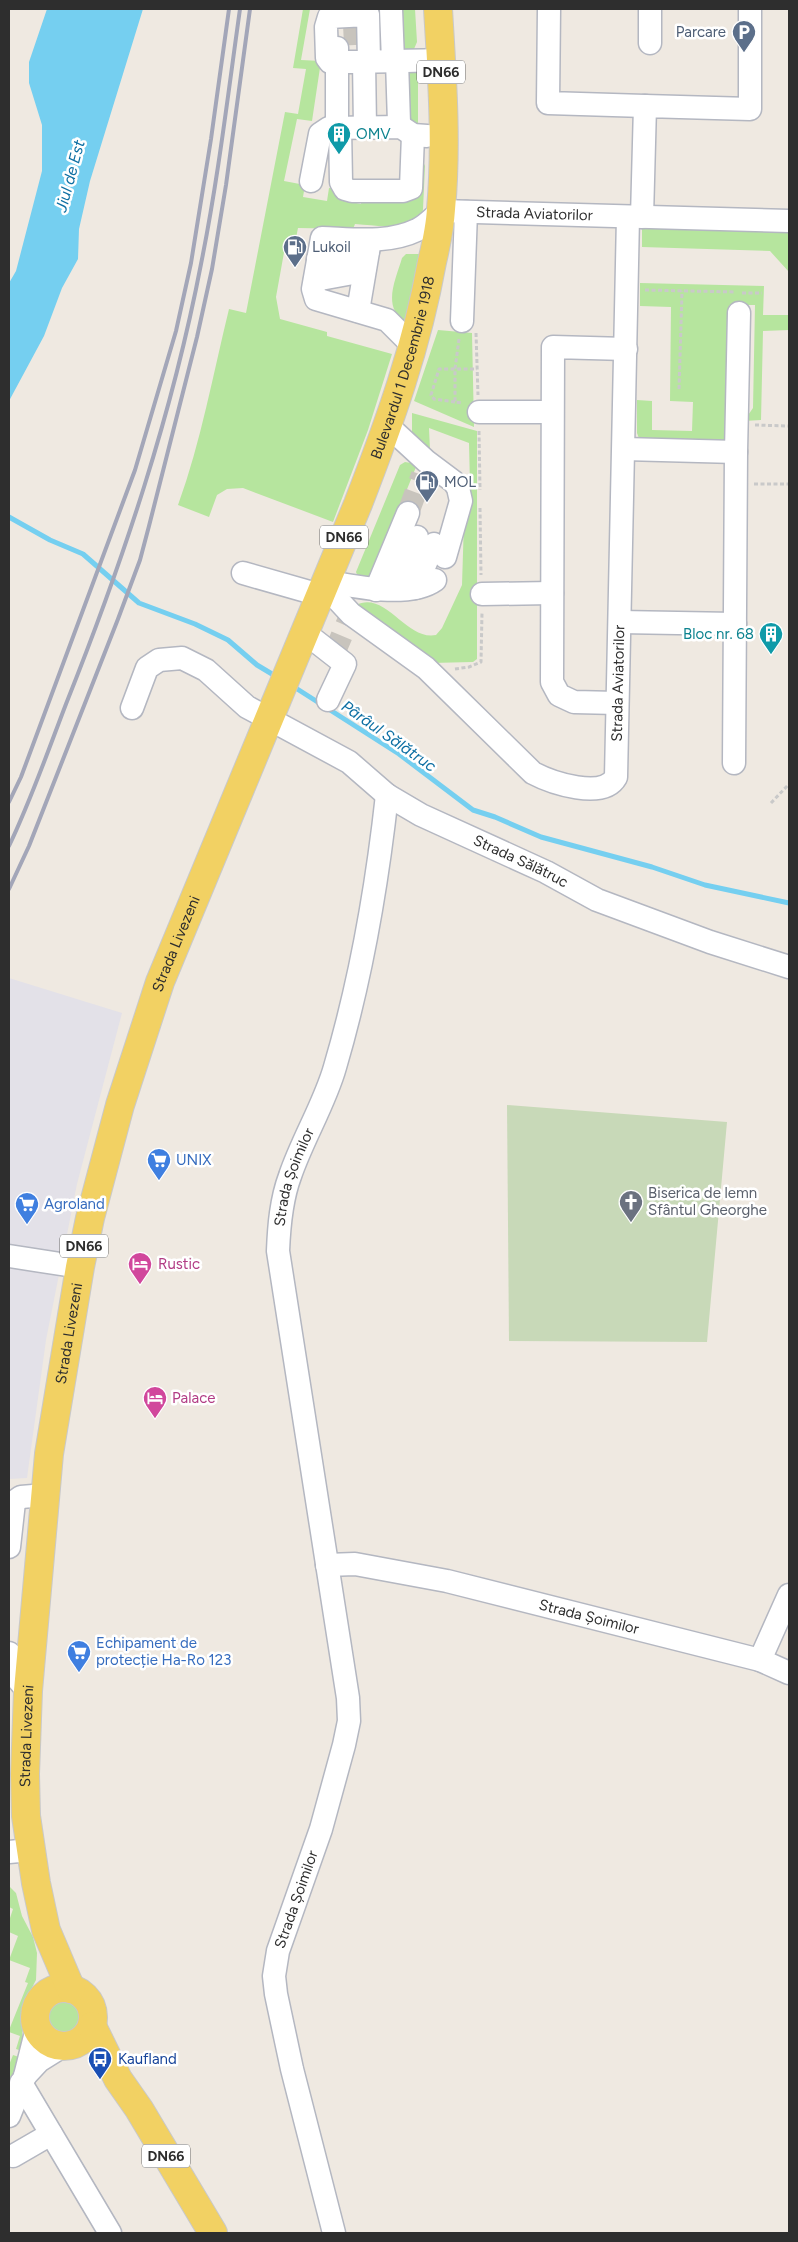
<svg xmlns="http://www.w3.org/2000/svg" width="798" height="2242" font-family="Figtree,sans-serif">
	<rect width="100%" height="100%" fill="#efe9e1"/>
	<path fill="#e3e1e8" d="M9,978L122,1013L77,1184L46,1340L27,1478L9,1479Z"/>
	<path fill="#b6e59e" d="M303,9H310L301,60L321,61L312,121L297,119L284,181L305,185L303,197L327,201L329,188L339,189L342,200L361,204L362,196L401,200L422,159L425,166L423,209L422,216C397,230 382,226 355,224L353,229L298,228L294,248L285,247L276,297L280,319L327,332V336L392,354L368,430L333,522L243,488L227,489L217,495L209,517L178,505C201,442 213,374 229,309L246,313L285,112L298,114L306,69L293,68Z
		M400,9H415L417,42L414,49L402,53Z
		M405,73H418V126L409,122Z
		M642,226L789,228V272L770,251L642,247Z
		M406,254H419L406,322C381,308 396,279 402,258Z
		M640,283L764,286L763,315H789V330L763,331L761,420L744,421L753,408L755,305H729L728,439L722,444L640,441L637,433V400L652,401V430L692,431L693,402L670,401L671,307L640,306Z
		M438,330L472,333L474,427L414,401Z
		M412,413L477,431V659L473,662L431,663L356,605C386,590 406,641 436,635L442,628L462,585L465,489L470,485L469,443L429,428L430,450L412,434Z
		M405,462L411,463L416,467L395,519L376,581L358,577L356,572L400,465Z
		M9,1886L16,1893L22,1916L33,1937L37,1953L36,1980L23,2005L22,2051L16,2049L20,2036L9,2032V2030L28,1983L25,1982L30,1968L9,1960L18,1936L9,1932V1921L13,1909L9,1907Z
		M41 2017a23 23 0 1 1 46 0a23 23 0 1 1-46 0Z
		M13,2055L19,2057L9,2086V2065Z"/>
	<path fill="#c8d9b8" d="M507,1105L727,1122L707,1342L509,1341Z"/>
	<path fill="#75cff0" d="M47,9H143L90,181L79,229L78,259L62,288L44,336L9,401V283L16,271L42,171V125L29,83V62Z"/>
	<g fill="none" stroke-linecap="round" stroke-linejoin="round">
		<path stroke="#75cff0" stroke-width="5" d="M9,517L50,540L83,554L139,603L195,624L228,640L257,665L277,677
			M291,685L399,754L473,810L495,817L541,837L652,867L705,885L789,903"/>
		<path stroke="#c8c4bd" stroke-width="22" stroke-dasharray="22 11" stroke-linecap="butt" d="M354,24L355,45
			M408,513L422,475
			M333,656L351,614"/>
		<g stroke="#b4b7c1" stroke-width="25">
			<g id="minor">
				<path d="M391,9L393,61"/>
				<path d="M549,9L548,103L645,106"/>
				<path d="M650,43V9"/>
				<path d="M364,61L365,127"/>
				<path d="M369,61L368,15L329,17L326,27L327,58L330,62C367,62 404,61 441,60"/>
				<path d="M397,61L399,123L401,127"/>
				<path d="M337,127V48"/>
				<path d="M340,127L341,182L345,189L352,191H403L411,188L413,135"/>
				<path d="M311,181L320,134L329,128L401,127L413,135L427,136"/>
				<path d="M642,217L645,106L750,109V9"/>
				<path d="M318,259L368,251"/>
				<path d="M315,280L364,271"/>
				<path d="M358,311L370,240"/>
				<path d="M462,321L466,212"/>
				<path id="s1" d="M414,347L387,320L316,299L313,289L322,238C353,239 388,244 417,230C426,226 434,217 441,211L789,221"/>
				<path d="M479,412H552"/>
				<path d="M388,426L426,461L454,482L458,488L461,501L445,557"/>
				<path d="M624,449L736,452L739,313"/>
				<path d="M243,573L320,595"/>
				<path d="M326,581C355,587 410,598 435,580"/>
				<path id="s2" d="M324,585L351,614L426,668L533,773C552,783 603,800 616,777L628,217"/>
				<path d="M415,588L434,544"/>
				<path d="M395,589L417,537"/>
				<path d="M376,590L408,513"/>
				<path d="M482,594L552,593"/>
				<path d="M620,622L735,624"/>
				<path d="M304,632L345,664L328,700"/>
				<path d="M617,703L574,702L559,695L552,682L553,347L626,349"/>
				<path id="s3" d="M132,708L147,668L159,660L182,658L206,670L247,707L349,762L387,795L421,815L546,872L597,900L710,942L789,967"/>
				<path d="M734,763L736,452"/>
				<path d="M9,1256L80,1267"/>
				<path d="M9,1547L14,1502L21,1497L45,1495"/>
				<path id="s4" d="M327,1565L355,1564L447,1581L760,1660L789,1673"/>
				<path d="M9,1653L15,1676L28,1691"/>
				<path d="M760,1660L789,1595"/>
				<path d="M9,1852L30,1850"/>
				<path d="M25,2076L39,2061L63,2046"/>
				<path d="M21,2083L110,2233"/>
				<path d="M9,2116L25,2076L37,2028"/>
				<path d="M13,2156L51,2134"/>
				<path id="s5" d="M334,2233L292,2069L276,1994L274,1976L278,1951L321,1829L344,1745L349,1721L348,1698L278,1251C279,1226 281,1200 290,1176C302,1140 325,1103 335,1067C361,979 377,886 387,795"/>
			</g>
		</g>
		<g stroke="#c9c9c9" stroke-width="30">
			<g id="major">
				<circle cx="64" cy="2017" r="29"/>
				<path id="s6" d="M71,1989L46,1930L36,1883L26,1816L25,1774L28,1691L49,1454L80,1267L90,1218L120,1105L160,982L358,504C389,424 417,346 432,262C436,245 440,227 441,209C447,143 442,75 438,9"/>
				<path d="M92,2026L118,2079L139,2109L213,2233"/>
			</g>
		</g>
		<path stroke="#c9c9c9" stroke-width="3" stroke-dasharray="4 2.5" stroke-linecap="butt" d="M645,290L736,292
			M742,293H762
			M476,333L478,395
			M459,339L455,369V402L463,403
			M679,389L682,291
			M455,402L434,399L431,395L439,369H477
			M755,425L789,426
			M479,431L480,490
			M754,484H789
			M480,508L481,575
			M455,669L469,667L481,662L482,613
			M771,803L789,784"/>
		<use href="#minor" stroke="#fff" stroke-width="22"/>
		<use href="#major" stroke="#f2d163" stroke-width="28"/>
		<path stroke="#a3a6b8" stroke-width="4" d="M9,802L21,777L135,470L176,331L191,263L211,139L229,9
			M9,846C31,800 48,751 66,704C123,561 172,415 201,264C218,180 228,94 240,9
			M9,889L29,846L118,619L140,560L149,526L197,337L212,269L226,185L250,9"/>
	</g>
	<defs>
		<g id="parking-pin" transform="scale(1.25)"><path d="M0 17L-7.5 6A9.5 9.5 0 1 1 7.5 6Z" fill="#5c6f8a" stroke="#fff"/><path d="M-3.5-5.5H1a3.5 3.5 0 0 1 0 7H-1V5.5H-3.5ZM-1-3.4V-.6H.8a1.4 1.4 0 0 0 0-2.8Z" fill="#fff"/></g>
		<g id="building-pin" transform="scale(1.25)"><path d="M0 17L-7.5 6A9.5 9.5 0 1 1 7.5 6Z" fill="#0f9aa8" stroke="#fff"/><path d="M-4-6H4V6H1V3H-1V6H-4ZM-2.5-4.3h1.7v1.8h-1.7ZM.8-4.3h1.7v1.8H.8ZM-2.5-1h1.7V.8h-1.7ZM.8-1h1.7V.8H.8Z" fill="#fff"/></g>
		<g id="fuel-pin" transform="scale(1.25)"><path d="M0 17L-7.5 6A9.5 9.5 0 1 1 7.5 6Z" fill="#5c6f8a" stroke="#fff"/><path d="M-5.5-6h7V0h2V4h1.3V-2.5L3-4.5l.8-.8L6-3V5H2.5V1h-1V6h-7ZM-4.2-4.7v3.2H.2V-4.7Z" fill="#fff"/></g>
		<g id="supermarket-pin" transform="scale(1.25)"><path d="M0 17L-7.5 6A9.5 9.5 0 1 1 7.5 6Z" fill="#3f7fe0" stroke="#fff"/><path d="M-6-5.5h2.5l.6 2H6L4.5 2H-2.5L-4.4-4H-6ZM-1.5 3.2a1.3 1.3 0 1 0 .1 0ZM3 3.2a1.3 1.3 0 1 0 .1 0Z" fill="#fff"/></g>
		<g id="church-pin" transform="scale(1.25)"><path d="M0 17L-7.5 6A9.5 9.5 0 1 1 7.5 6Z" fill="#6b7280" stroke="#fff"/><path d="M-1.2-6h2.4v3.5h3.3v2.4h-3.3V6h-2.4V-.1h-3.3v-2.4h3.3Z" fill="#fff"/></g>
		<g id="hotel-pin" transform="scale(1.25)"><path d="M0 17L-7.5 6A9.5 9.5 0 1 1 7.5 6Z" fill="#d1479c" stroke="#fff"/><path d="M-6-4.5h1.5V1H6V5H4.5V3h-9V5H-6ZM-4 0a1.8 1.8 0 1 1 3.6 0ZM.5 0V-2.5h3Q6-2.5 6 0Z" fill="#fff"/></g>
		<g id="bus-pin" transform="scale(1.25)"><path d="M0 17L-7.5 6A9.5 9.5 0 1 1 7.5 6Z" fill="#1a4fb4" stroke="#fff"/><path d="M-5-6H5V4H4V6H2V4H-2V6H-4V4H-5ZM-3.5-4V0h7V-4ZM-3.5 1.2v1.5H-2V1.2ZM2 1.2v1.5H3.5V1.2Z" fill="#fff"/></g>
	</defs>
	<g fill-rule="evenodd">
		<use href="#parking-pin" x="744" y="32"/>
		<use href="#building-pin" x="339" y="134"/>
		<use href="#fuel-pin" x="295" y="247"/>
		<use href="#fuel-pin" x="427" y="482"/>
		<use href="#building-pin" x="771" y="634"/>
		<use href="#supermarket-pin" x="159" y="1160"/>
		<use href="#church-pin" x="631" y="1202"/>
		<use href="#supermarket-pin" x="27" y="1204"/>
		<use href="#hotel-pin" x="140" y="1264"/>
		<use href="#hotel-pin" x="155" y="1398"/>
		<use href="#supermarket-pin" x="79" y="1652"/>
		<use href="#bus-pin" x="100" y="2059"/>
	</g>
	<g text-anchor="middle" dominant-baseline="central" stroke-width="5" stroke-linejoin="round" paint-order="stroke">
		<g fill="#fff" stroke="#6d6d6d" stroke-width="1">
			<rect x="417" y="60.5" width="48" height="23" rx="4"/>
			<rect x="320" y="525.5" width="48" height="23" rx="4"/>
			<rect x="60" y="1234.5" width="48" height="23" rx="4"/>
			<rect x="142" y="2144.5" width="48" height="23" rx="4"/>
		</g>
		<g font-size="14" font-weight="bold" fill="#2e2e2e">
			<text x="441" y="72">DN66</text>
			<text x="344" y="537">DN66</text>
			<text x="84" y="1246">DN66</text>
			<text x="166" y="2156">DN66</text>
		</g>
		<g font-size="15" fill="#4e5e75" stroke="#fff" text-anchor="start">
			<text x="726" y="32" text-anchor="end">Parcare</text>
			<text x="312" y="247">Lukoil</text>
			<text x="444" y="482">MOL</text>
		</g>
		<g font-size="15" fill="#0d838f" stroke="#fff" text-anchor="start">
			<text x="356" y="134">OMV</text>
			<text x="754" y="634" text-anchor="end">Bloc nr. 68</text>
		</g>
		<g font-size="15" fill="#2e2e2e" stroke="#fff">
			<text stroke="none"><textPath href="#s1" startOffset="395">Strada Aviatorilor</textPath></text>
			<text stroke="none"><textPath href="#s6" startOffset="1690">Bulevardul 1 Decembrie 1918</textPath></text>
			<text stroke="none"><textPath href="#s2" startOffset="465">Strada Aviatorilor</textPath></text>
			<text stroke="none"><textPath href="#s3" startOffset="478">Strada Sălătruc</textPath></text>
			<text stroke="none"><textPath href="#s6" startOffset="1070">Strada Livezeni</textPath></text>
			<text stroke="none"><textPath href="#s5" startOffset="1082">Strada Șoimilor</textPath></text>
			<text stroke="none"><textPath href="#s6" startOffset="665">Strada Livezeni</textPath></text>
			<text stroke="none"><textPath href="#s4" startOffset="268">Strada Șoimilor</textPath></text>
			<text stroke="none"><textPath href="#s6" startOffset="260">Strada Livezeni</textPath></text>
			<text stroke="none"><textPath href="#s5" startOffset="344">Strada Șoimilor</textPath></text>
		</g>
		<g font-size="15" fill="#366cbe" stroke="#fff" text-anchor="start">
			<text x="176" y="1160">UNIX</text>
			<text x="44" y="1204">Agroland</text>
			<text x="96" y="1643">Echipament de<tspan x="96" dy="17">protecție Ha-Ro 123</tspan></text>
		</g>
		<g font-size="15" fill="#5b616d" stroke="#fff" text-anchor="start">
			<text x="648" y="1193">Biserica de lemn<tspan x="648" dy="17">Sfântul Gheorghe</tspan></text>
		</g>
		<g font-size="15" fill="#b23c85" stroke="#fff" text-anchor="start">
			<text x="158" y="1264">Rustic</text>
			<text x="172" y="1398">Palace</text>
		</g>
		<g font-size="15" fill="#164399" stroke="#fff" text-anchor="start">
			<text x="118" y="2059">Kaufland</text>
		</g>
		<g font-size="16" font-style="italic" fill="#0d6fa3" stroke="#fff">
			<text transform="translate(70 176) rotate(-75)">Jiul de Est</text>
			<text transform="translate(389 736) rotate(35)">Pârâul Sălătruc</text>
		</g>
	</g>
	<rect width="798" height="2242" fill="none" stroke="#2e2e2e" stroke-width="20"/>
</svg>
